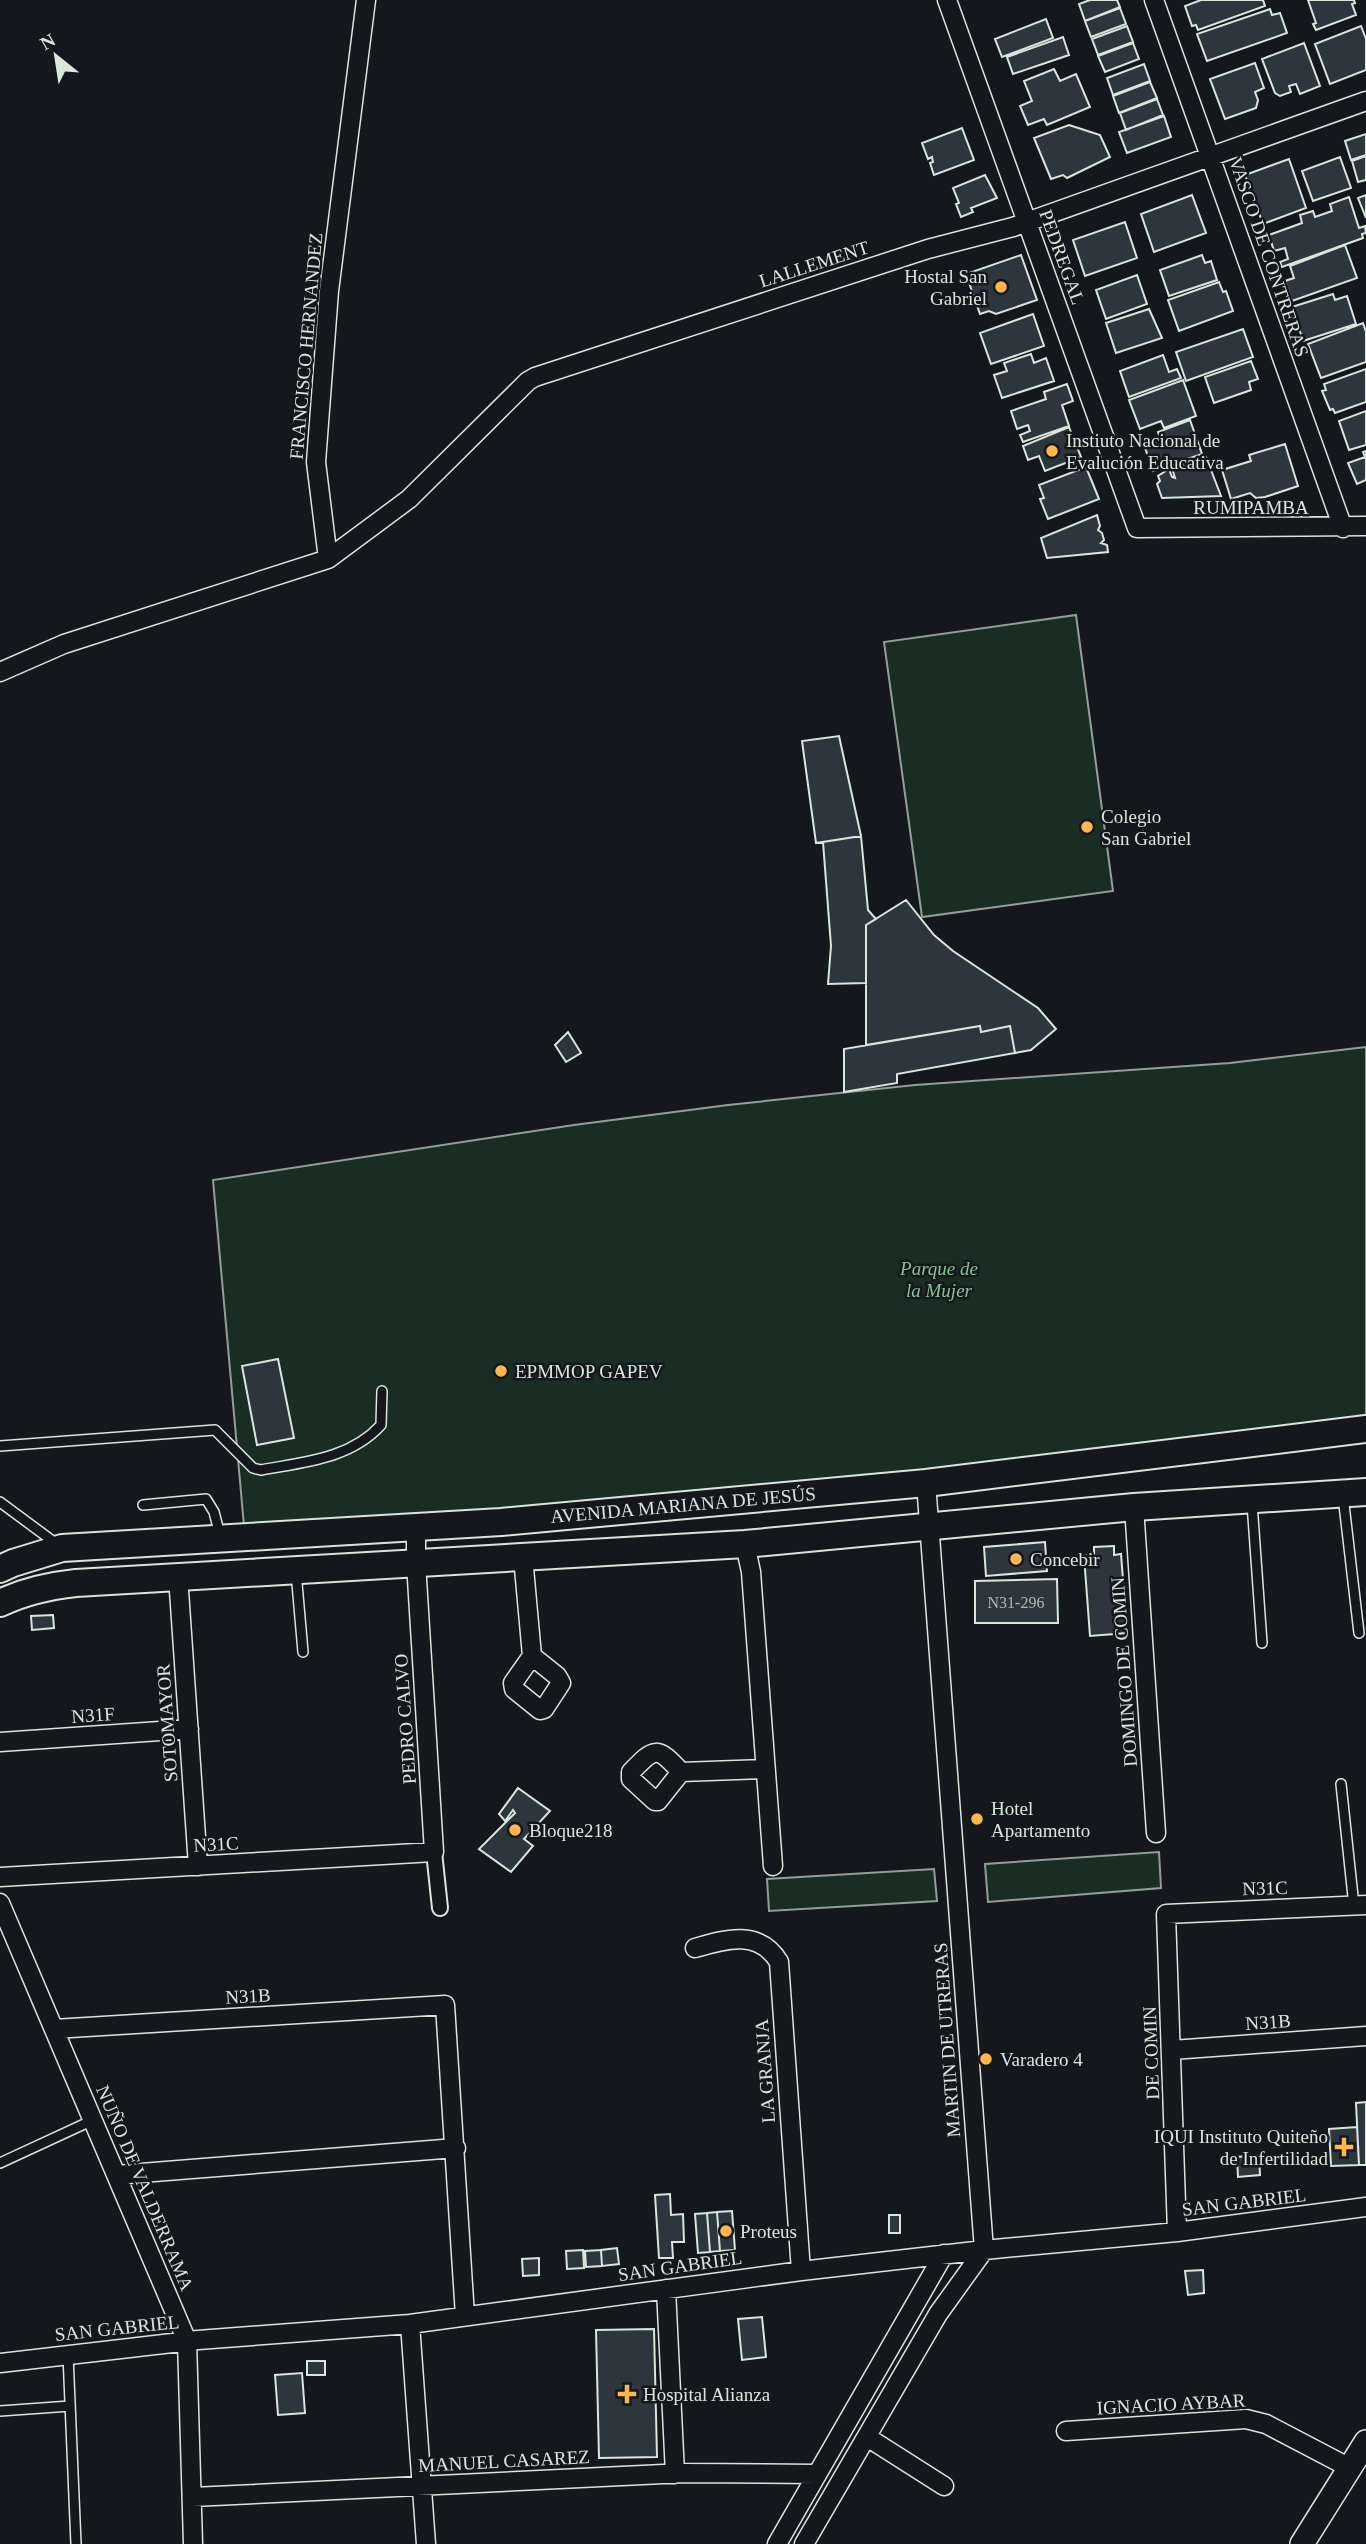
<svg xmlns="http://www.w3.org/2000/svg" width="1366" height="2544" font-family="Georgia,serif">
	<rect width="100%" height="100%" fill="#14181c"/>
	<path fill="#1a2d24" stroke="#939e99" stroke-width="2" d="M1076,615L1113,891L922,917L884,642Z
		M1366,1047V1429L245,1537L213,1180L574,1125L728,1105L915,1085L1230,1063Z
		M1159,1852L1161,1888L988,1902L985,1864Z
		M934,1869L937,1901L769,1911L767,1879Z"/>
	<path fill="#2c363c" stroke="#d8e6dc" stroke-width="2" d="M1090,0H1117L1120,7L1085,21L1079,4Z
		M1201,0H1263L1265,6L1198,30L1196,25L1192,26L1185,6Z
		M1308,0H1354L1355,3L1352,4L1356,15L1316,30L1313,24L1316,23Z
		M1120,8L1126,24L1091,37L1085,21Z
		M1270,9L1272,15L1280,13L1287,33L1207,61L1197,34Z
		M1046,19L1053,38L1002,57L995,39Z
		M1127,26L1133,42L1098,55L1092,39Z
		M1361,26L1366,39V70L1330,84L1315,44Z
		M1063,37L1069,55L1013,74L1007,57Z
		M1133,43L1139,59L1105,72L1098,56Z
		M1304,43L1320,86L1300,94L1296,84L1289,86L1291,92L1280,96L1275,93L1262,59Z
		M1255,63L1264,88L1255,92L1258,100L1256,108L1225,119L1210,79Z
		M1144,64L1150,81L1113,95L1107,78Z
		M1054,69L1060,81L1076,74L1090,107L1047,125L1044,119L1028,125L1020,106L1032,101L1024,81Z
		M1150,82L1157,98L1119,113L1113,96Z
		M1157,99L1163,115L1126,130L1120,113Z
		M1164,116L1171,137L1127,153L1119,132Z
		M1069,125L1100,135L1110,157L1067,178L1063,175L1051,179L1034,138Z
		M962,128L974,160L934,175L930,163L933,162L932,157L928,159L922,143Z
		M1366,134V155L1351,160L1345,141Z
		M1366,156V180L1358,182L1352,161Z
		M1340,157L1351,188L1313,201L1302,171Z
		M1289,159L1306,208L1263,224L1245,175Z
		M985,175L997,198L971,208L973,212L961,217L956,204L959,203L953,188Z
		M1192,195L1206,233L1154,252L1141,214Z
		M1366,195V218L1358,198Z
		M1349,197L1359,228L1365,226L1366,233L1362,234L1363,238L1282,267L1280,262L1288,259L1285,248L1274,251L1269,235L1302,223L1300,215L1313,211L1315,217L1332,211L1330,204Z
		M1125,222L1137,258L1085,276L1073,240Z
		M1345,245L1357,278L1292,301L1285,281L1294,278L1290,266Z
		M1021,255L1037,300L996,314L989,311L980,314L966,274Z
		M1202,255L1205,263L1211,261L1217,280L1169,296L1160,270Z
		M1137,275L1147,304L1106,319L1096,290Z
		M1219,282L1223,292L1226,291L1233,311L1179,331L1168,300Z
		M1333,294L1335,300L1347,296L1356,324L1303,341L1292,307Z
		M1149,309L1162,338L1116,353L1106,323Z
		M1033,314L1044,346L991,364L980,333Z
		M1363,323L1366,332V362L1321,378L1308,344Z
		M1243,329L1253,357L1186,381L1176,352Z
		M1031,354L1034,363L1046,358L1054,381L1002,398L994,375L1007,371L1004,363Z
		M1163,355L1169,372L1177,369L1181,378L1129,397L1120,371Z
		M1251,361L1258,379L1249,382L1251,390L1214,403L1205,377Z
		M1366,369V402L1335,413L1333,409L1330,410L1322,391L1326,390L1324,384Z
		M1183,380L1196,416L1164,428L1161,421L1140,429L1129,400Z
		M1067,384L1073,401L1062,405L1069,426L1023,442L1020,435L1030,431L1028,425L1017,429L1011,411L1046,399L1044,392Z
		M1366,411V445L1349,450L1339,421Z
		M1190,420L1202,454L1153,471L1144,445L1161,440L1158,432Z
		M1069,427L1081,457L1045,471L1039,456L1028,460L1023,446Z
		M1285,444L1298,486L1265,497L1256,498L1250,493L1231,499L1222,470L1251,461L1249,455Z
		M1366,451V480L1357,484L1348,463L1365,457L1363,452Z
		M1206,457L1221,496L1162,498L1157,484L1160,481L1158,476L1169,469L1172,477L1175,478L1172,468L1185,464L1188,470L1196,469L1194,462Z
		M1086,467L1099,499L1048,519L1040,499L1044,498L1039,485Z
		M1097,515L1100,526L1098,530L1102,533L1104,540L1101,543L1107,545L1108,552L1047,558L1041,538Z
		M839,736L861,836L816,843L802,741Z
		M861,836L868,910L876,919L866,925V983L828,984L831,946L823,842Z
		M906,900L934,935L953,951L1038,1008L1056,1029L1031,1050L1015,1053L1010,1026L981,1032L980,1026L866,1045V925Z
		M980,1026L981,1032L1010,1026L1015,1053L897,1074V1083L844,1092V1049Z
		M568,1032L581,1053L566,1062L555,1045Z
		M278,1359L294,1438L257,1445L242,1366Z
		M1045,1542L1047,1571L986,1576L984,1547Z
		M1114,1546V1555L1121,1554L1127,1633L1090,1636L1084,1556L1094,1555V1547Z
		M1057,1579L1058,1623H975V1581Z
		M53,1615L54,1628L32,1630L31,1616Z
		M518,1788L550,1811L524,1839L533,1846L511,1872L479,1849L515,1813L513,1810L505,1821L499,1814Z
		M1366,2102V2165H1359L1356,2103Z
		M1357,2127L1359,2165L1331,2166L1329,2129Z
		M1259,2155L1260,2175L1238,2177L1237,2157Z
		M670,2194L671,2215L683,2214L684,2242H672L673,2258H659L655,2195Z
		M732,2211L735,2250L720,2251L717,2212Z
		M717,2212L720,2251L710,2252L707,2213Z
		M707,2213L710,2252L698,2253L695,2214Z
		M889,2215H900V2233H889Z
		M617,2248L619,2264L602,2266L601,2250Z
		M583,2250L584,2268L567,2269L566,2251Z
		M601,2250L602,2266L586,2267L585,2251Z
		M539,2258V2275L523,2276L522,2259Z
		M1203,2270L1204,2293L1188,2295L1185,2271Z
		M762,2317L766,2357L742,2360L738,2319Z
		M654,2329L657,2457L599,2458L596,2330Z
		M307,2361H325V2375H307Z
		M302,2373L305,2413L278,2415L275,2375Z"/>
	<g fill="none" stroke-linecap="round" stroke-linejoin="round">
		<g stroke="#d8e6dc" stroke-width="12">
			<path id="service" d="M0,1446L215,1430L253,1468L261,1470C304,1462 350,1459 381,1425L382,1391
				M1343,1496L1359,1633
				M0,1502L58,1545
				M1252,1503L1262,1643
				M143,1505L206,1499L214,1512L220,1535
				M296,1572L303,1652
				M1341,1784L1354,1906
				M0,2163L93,2120
				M68,2355L76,2544
				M0,2411L70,2406"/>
		</g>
		<g stroke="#d8e6dc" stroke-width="18">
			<path id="pedestrian" d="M434,1852L440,1908"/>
		</g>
		<g stroke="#d8e6dc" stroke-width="21">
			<path id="minor" d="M947,0L1137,528L1366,526
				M1154,0L1343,528
				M328,559L409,499L528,381L535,377L928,249L1013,227L1366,101
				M0,672L64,644L328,559L316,462L329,291L366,0
				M1134,1507L1156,1833
				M745,1544L751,1572L773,1866
				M523,1557L532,1656L513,1683L514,1689L540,1710L544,1709L561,1683L557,1676L532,1656
				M178,1576L198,1866
				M0,1742L189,1729
				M681,1772L658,1801H655L631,1779V1772C655,1747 657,1746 681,1772L765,1769
				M0,1877L434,1852L416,1563V1527
				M0,1903L187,2341L193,2544
				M695,1948C726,1939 759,1929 779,1962L801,2271
				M54,2029L445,2005L465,2316
				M1172,2050L1366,2036
				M116,2175L456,2148
				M1177,2232L1166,1914L1366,1905
				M666,2289L675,2474
				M410,2324L426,2544
				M0,2363L198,2340L410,2324L801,2271L984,2250L1177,2232L1366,2207
				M1066,2431L1246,2419L1266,2424L1350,2468
				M867,2437L944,2486
				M193,2497L684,2473L817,2474
				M777,2544L944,2254
				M804,2544L938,2314L984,2250L926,1483"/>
		</g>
		<g stroke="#d8e6dc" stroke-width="26">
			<path id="tertiary" d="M1302,2544L1366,2442"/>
		</g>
		<g stroke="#d8e6dc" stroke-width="30">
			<path id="secondary" d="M0,1569L13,1563L62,1548L501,1522L926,1483L1366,1429
				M0,1603C25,1591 48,1586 76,1583L745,1544L1134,1507L1366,1492"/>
		</g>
		<use href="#service" stroke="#14181c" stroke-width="9"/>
		<use href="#pedestrian" stroke="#14181c" stroke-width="14"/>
		<use href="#minor" stroke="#14181c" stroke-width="18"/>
		<use href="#tertiary" stroke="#14181c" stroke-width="23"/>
		<use href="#secondary" stroke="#14181c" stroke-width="26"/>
	</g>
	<g fill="#ffb74d" stroke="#14181c" stroke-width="2.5">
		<circle cx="1001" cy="287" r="7"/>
		<circle cx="1052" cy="451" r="7"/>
		<circle cx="1087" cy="827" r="7"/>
		<circle cx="501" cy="1371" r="7"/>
		<circle cx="1016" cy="1559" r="7"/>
		<circle cx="977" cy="1819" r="7"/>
		<circle cx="515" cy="1830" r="7"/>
		<circle cx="986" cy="2059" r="7"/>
		<path d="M1340.5 2136.5h7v7h7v7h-7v7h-7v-7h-7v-7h7z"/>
		<circle cx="726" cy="2231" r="7"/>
		<path d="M623.5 2383.5h7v7h7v7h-7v7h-7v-7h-7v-7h7z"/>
	</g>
	<g text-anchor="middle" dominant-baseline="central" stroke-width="5" stroke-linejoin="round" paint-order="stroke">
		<g font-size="16" fill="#adbab4">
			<text x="1016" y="1602">N31-296</text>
		</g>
		<g font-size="19" fill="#d8e6dc" stroke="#14181c">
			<text transform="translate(1062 257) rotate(70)">PEDREGAL</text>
			<text transform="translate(1269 257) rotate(71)">VASCO DE CONTRERAS</text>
			<text transform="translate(814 264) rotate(-18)">LALLEMENT</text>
			<text transform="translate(306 346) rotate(-85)">FRANCISCO HERNANDEZ</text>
			<text x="1251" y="507">RUMIPAMBA</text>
			<text transform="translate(683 1505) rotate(-5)">AVENIDA MARIANA DE JESÚS</text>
			<text transform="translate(1124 1672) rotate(-94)">DOMINGO DE COMIN</text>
			<text transform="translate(93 1715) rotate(-4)">N31F</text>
			<text transform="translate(405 1719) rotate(-94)">PEDRO CALVO</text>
			<text transform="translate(167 1723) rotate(-94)">SOTOMAYOR</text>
			<text transform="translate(216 1844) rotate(-3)">N31C</text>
			<text transform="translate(1265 1888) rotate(-2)">N31C</text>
			<text transform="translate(248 1996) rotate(-3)">N31B</text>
			<text transform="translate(1268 2022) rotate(-4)">N31B</text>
			<text transform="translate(947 2040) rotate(-94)">MARTIN DE UTRERAS</text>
			<text transform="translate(1151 2053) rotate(-92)">DE COMIN</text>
			<text transform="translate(765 2071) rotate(-94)">LA GRANJA</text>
			<text transform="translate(145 2188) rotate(67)">NUÑO DE VALDERRAMA</text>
			<text transform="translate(1244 2202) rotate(-7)">SAN GABRIEL</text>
			<text transform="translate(680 2266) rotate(-8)">SAN GABRIEL</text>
			<text transform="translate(117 2328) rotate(-6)">SAN GABRIEL</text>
			<text transform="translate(1171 2404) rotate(-3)">IGNACIO AYBAR</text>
			<text transform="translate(504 2461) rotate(-3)">MANUEL CASAREZ</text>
		</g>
		<g font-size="19" fill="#d8e6dc" stroke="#14181c" text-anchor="start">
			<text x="987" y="276" text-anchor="end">Hostal San<tspan x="987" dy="22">Gabriel</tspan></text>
			<text x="1066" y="440">Instiuto Nacional de<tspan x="1066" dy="22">Evalución Educativa</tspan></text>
			<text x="1101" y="816">Colegio<tspan x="1101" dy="22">San Gabriel</tspan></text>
			<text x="515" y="1371">EPMMOP GAPEV</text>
			<text x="1030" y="1559">Concebir</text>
			<text x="991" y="1808">Hotel<tspan x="991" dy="22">Apartamento</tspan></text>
			<text x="529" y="1830">Bloque218</text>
			<text x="1000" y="2059">Varadero 4</text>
			<text x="1328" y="2136" text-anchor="end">IQUI Instituto Quiteño<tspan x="1328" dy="22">de Infertilidad</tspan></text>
			<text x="740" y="2231">Proteus</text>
			<text x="643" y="2394">Hospital Alianza</text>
		</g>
		<g font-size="19" font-style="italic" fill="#8ac095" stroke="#14181c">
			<text x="939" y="1268">Parque de<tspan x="939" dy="22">la Mujer</tspan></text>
		</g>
	</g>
	<g transform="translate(56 56) rotate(330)" stroke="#14181c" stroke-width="5" paint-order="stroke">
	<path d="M0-5L12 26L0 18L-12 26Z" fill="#d8e6dc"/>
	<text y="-10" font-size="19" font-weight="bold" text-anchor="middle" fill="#d8e6dc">N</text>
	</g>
</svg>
